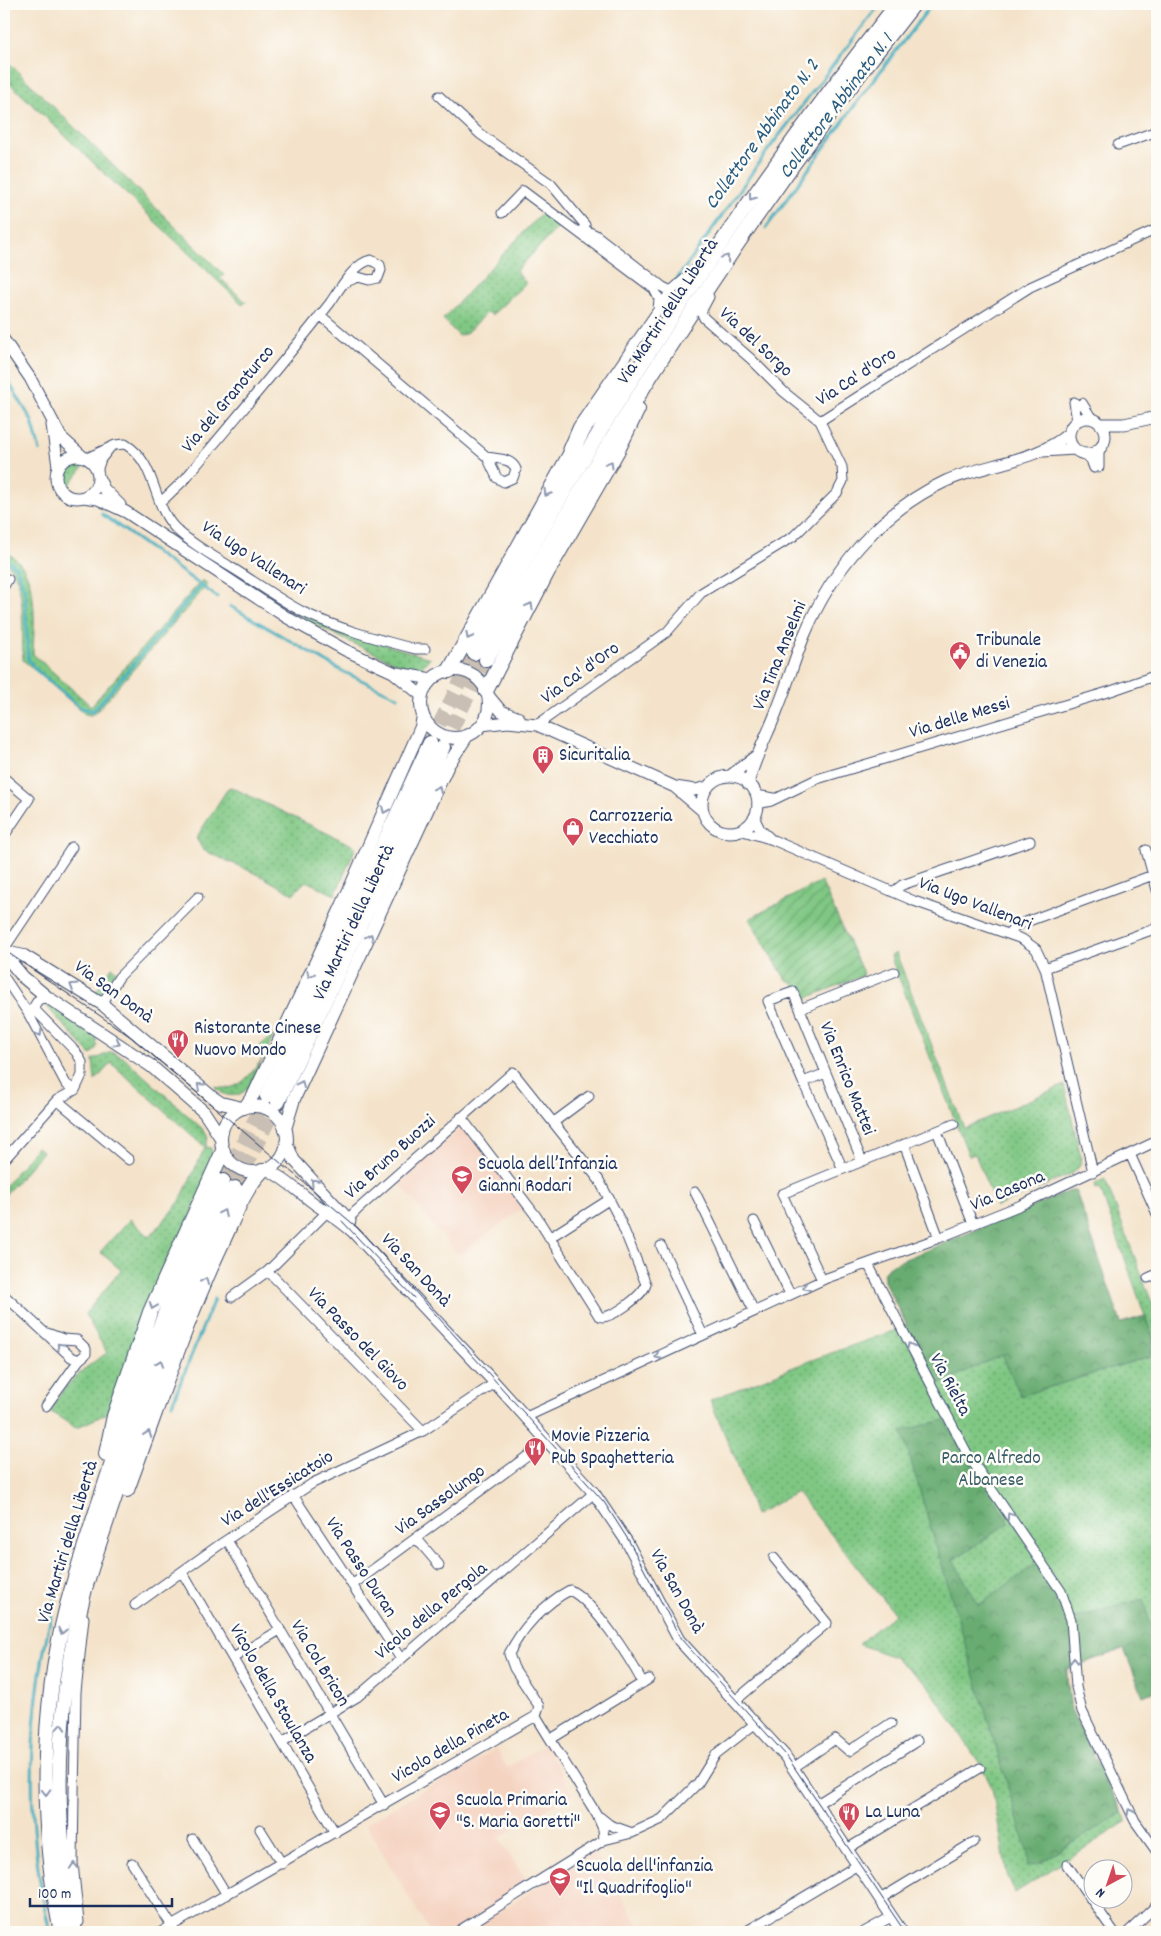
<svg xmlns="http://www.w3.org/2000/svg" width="1161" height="1936" font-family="Dekko,sans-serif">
	<defs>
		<pattern id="grass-dots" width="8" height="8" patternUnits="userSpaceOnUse" patternTransform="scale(1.25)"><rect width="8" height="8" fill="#7fc783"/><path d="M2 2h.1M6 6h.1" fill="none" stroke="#67a26e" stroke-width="1.8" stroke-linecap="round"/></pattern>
		<pattern id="forest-crowns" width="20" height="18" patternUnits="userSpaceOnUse" patternTransform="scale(1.25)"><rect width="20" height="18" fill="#67ac71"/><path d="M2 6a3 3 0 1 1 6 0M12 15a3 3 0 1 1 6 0" fill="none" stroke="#548c60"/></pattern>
		<pattern id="garden-furrows" width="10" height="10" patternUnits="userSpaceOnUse" patternTransform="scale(1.25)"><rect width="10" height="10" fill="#7fc783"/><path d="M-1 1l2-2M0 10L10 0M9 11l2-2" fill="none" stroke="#67a26e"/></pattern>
	</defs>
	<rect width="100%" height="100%" fill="#fdfcf7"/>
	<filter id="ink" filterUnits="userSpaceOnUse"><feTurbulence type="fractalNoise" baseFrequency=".02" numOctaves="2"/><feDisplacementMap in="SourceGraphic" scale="10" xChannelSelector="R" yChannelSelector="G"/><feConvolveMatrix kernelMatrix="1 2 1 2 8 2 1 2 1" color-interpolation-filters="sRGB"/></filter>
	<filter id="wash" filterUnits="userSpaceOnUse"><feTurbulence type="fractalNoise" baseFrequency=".0096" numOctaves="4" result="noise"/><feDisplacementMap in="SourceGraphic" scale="20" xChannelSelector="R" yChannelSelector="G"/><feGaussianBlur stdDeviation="1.12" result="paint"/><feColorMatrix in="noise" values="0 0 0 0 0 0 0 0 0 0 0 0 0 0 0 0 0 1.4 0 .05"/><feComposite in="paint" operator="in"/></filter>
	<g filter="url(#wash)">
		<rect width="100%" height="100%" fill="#f4e3ca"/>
		<path fill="#f5d3c1" d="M463,1127L525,1207L458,1255L398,1182Z
			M545,1744L573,1794L499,1838L528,1884L450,1932H430L365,1824L496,1749L507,1768Z
			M594,1851L643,1932H467L509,1905Z"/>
		<path fill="url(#grass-dots)" stroke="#4d7b70" d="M4,58L224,275L220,278L246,302L243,305L4,78Z
			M544,210L562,223L516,271L526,283L492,315L488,312L464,335L462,334L459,336L443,319Z
			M76,463L84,466L67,488C57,479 62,464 76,463Z
			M4,550C10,555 17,559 22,566C38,590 34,626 33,654L91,706L202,580L208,584L97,711L91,715L85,714L23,660C21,636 28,573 4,562Z
			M292,609L350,634L430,658L417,672L350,642L287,610Z
			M231,787L356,847L335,895L306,881L293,894L261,876L203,850L196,838L228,788Z
			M896,953L964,1128L1064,1085L1081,1157L1080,1166L1073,1173L996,1207L975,1154L969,1156L893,963L891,956Z
			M112,967L117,971L99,996L95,993Z
			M46,1006H50L96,1038L97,1047L91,1055Z
			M274,1035L249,1087C238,1099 225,1098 215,1087C240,1093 250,1074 264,1057L257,1048Z
			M111,1052L123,1057L205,1131L208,1137L206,1147L211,1148L214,1161L110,1412L76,1428L51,1412C61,1386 83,1368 107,1353L85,1314L121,1270L100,1252L130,1219L150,1237L180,1201L205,1147L111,1063L95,1081L93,1060Z
			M37,1147L43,1152L4,1196V1187Z
			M1105,1179L1157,1316V1690L1143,1696L1124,1649L1067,1669V1686L1071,1710L1127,1821L1015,1893L1007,1874L992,1788L982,1767L927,1684L894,1657L858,1644L895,1614L797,1492L755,1515L737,1463L710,1400L809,1361L907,1326L884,1281V1271L888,1267L1075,1189L1121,1323L1145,1316L1100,1188L1096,1189L1095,1184Z"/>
		<path fill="url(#forest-crowns)" stroke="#416e68" d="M1075,1189L1121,1323L1145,1316L1153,1338L1151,1356L1021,1396L1002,1355L932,1387L901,1328L907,1325L884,1281V1271L893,1264Z
			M944,1420L1009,1523L953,1560L979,1605L1036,1564L1056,1594L1065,1621L1143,1599L1150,1623L1157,1633V1690L1143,1696L1124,1649L1066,1669L1071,1710L1122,1813L1040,1863L1027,1866L1029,1858L902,1431Z"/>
		<path fill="url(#garden-furrows)" stroke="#4d7b70" d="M821,881L864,975L802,1000L795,985L785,978L749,919Z"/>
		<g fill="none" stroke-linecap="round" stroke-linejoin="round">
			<path stroke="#43afc1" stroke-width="3" d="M766,228L860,98L932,4
				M675,282L768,150L880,4
				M4,374L32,421L40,451
				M102,514L217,597
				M4,558L16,567L25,592L28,659L34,668L81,708L93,711L200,587
				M230,606L344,672L398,697
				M172,1404L214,1299
				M42,1932L50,1930
				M50,1932C21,1811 28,1679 67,1561"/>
		</g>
	</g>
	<g filter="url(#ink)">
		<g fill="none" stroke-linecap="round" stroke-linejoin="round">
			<path stroke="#c9bfb4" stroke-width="14" stroke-dasharray="14 7" stroke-linecap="butt" d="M430,743L474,653
				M443,747L486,660
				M223,1181L267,1096
				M235,1188L278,1102"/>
			<g stroke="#3c4a6e" stroke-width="11">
				<path id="minor" d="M439,96L480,134L551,184L585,225L583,229
					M1118,145L1157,131
					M502,213L523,191L654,289L659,299L658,310
					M582,230L583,229L596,235L663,287L671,291
					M320,315L487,457L497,478L504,482L513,478L516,469C511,458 498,459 487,457
					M1074,402L1077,421
					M1082,403L1092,419
					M820,421L1030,287L1157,229
					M568,449L578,426L671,291L703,263
					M1099,450V467
					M1085,454L1091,460L1094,468
					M87,458L115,445L125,444C158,464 151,504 176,529C191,544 212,555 229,566C254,581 278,599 303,612C339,629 377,639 415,649H425
					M97,471L101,459L109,449
					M161,502L185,479C233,421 283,363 330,303C339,290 354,263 371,260L380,265L381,270L378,278L369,280L358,277L346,282
					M4,586L8,579
					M537,725L667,632L701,593L794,536L837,493L843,481L842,467L820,421L784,392L751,359L704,318L701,312L709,297
					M4,778L29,799L4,836
					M756,795L774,798
					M757,804L771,801L817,779L1111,691L1157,675
					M754,817L760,829L770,838
					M740,830L773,840L914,901L1022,939L1036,949L1045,968L1093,1172
					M1146,850L1157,890
					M893,892L902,885L1030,841
					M1009,934L1015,926L1153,875
					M4,949L72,847
					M1045,968L1157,928
					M4,977L28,1013L66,1084L75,1090
					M102,1004L119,977L198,897
					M800,1009L894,972
					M826,1073L803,1082L843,1169
					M803,1082L768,1001L793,992L862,1161
					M57,1100L129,1160
					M554,1122L589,1096
					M937,1131L973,1224
					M904,1144L939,1238
					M1130,1154L1157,1214
					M4,1160L57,1100L75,1090L82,1075V1062L76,1052L33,1008L38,1000L47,997
					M695,1192L754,1311
					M754,1221L790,1294
					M344,1223L357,1210L513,1072L599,1180L620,1220L646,1284C644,1295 608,1322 599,1316L536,1216L461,1117
					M549,1238L610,1199
					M661,1246L703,1335
					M868,1264L968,1455L1061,1591L1071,1620L1076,1687L1082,1711L1135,1821L1157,1852
					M268,1271L423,1431
					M1148,1278L1157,1274
					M822,1280L782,1194L954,1124
					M4,1295L71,1357L79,1360L86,1354V1349L77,1340L63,1339L47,1333
					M232,1297L268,1271L330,1209
					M46,1406L79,1360
					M526,1417L827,1278L939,1238L1021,1205L1157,1141
					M293,1495L401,1659
					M417,1539L439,1565
					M227,1540L384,1805
					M182,1572L335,1833
					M352,1585L548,1441
					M135,1605L222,1543L313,1483L423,1431L495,1383
					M233,1658L280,1630
					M735,1701L827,1623L774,1558
					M536,1716L539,1706L514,1668L509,1654C521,1629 545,1603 570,1590C595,1603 629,1657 643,1683
					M551,1739L649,1679
					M282,1742L357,1697L594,1493
					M793,1768L835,1739L849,1751L891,1723
					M817,1804L917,1741
					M600,1817L610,1825L632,1833
					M260,1829L282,1864
					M193,1839L227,1895
					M847,1849L980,1768
					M132,1863L172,1926
					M1067,1865L1114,1932
					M880,1899L974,1842
					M79,1922L73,1863L74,1793L76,1692L84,1618
					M161,1932L536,1716L597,1815L603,1829L604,1840
					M457,1932L604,1840L632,1833L662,1819L698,1783L716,1754L756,1723
					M745,1932L858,1865
					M864,1932L891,1917
					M1128,1932L1157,1905"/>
			</g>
			<g stroke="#3c4a6e" stroke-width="13">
				<path id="tertiary" d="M4,340L30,378L61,437L82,456
					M1069 436a18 18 0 1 1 36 0a18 18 0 1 1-36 0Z
					M1100,424H1124L1157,417
					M52,425L58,466
					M1043,451L1074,449
					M56 477a21 21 0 1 1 42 0a21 21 0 1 1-42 0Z
					M98,477L104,489L120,505
					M83,497L98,499L126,512L286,617L345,650L393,672L422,696
					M397,673L432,679
					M487,694L501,711L519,718
					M481,725L508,722L537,725L675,787L695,790L708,787
					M730,776L756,756
					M702 804a28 28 0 1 1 56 0a28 28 0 1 1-56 0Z
					M748,784C754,758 768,735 777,710C787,686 794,660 804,636C831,570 881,511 946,481C984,464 1039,461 1069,433
					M676,788L703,811
					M286,1141L294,1160L350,1221
					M266,1169C285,1178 298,1192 315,1204C328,1213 341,1221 353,1232L495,1383L594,1493L627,1542L679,1640L785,1756L902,1932"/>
			</g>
			<g stroke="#3c4a6e" stroke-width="14">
				<path id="secondary" d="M421 704a34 34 0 1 1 68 0a34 34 0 1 1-68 0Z
					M4,952L24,956L102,1004L212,1097L221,1103L242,1108
					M4,954L23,977L47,997L151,1066L204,1112L221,1138
					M221 1139a33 33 0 1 1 66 0a33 33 0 1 1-66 0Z
					M244,1108L254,1094L342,906L421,727L423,716
					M285,1129L294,1099L448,765L467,736"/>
			</g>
			<g stroke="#3c4a6e" stroke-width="16">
				<path id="primary" d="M474,653C595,424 736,207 897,4
					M486,660C609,428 751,210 914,4
					M449,671L584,429L626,371
					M486,691L547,573L618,450L638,409
					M267,1096L430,743
					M278,1102L443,747
					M106,1454L114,1416L150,1312L223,1151
					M127,1490C158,1407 185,1322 223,1241C234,1218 244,1189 262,1171
					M61,1932C39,1825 40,1711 67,1605C80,1558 96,1512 111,1466C143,1366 177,1275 223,1181
					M75,1932C51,1818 56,1702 85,1589C97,1547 113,1505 126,1463C157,1369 191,1278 235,1188"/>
			</g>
			<use href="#minor" stroke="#fff" stroke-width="9"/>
			<use href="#tertiary" stroke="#fff" stroke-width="11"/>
			<use href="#secondary" stroke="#fff" stroke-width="12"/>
			<use href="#primary" stroke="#fff" stroke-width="14"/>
			<path stroke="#1b2f5e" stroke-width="1" d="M4,950L131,1037L358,1228L604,1502L629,1541L681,1639L786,1755L905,1932
				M342,1221L414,1298"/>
		</g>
		<defs><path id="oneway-chevron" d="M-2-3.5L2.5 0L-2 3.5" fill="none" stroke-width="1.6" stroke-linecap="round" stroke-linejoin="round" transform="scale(1.25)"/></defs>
		<g stroke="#8d97ae">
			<use href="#oneway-chevron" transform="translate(752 197) rotate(126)"/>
			<use href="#oneway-chevron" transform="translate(726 258) rotate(-56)"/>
			<use href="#oneway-chevron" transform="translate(610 464) rotate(-59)"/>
			<use href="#oneway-chevron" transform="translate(547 493) rotate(120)"/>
			<use href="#oneway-chevron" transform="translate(530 606) rotate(-62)"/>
			<use href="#oneway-chevron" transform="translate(469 636) rotate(118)"/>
			<use href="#oneway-chevron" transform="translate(438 789) rotate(-65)"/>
			<use href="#oneway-chevron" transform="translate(385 810) rotate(114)"/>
			<use href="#oneway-chevron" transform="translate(370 937) rotate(-65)"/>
			<use href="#oneway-chevron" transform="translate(310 974) rotate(115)"/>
			<use href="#oneway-chevron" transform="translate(73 986) rotate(-148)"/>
			<use href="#oneway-chevron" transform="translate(39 1033) rotate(61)"/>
			<use href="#oneway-chevron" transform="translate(117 1043) rotate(29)"/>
			<use href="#oneway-chevron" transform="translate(301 1084) rotate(-65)"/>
			<use href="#oneway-chevron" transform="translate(200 1086) rotate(-138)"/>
			<use href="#oneway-chevron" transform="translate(314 1182) rotate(-134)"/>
			<use href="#oneway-chevron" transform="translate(223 1213) rotate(-64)"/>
			<use href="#oneway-chevron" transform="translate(205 1281) rotate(-67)"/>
			<use href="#oneway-chevron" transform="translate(806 1287) rotate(156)"/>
			<use href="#oneway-chevron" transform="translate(153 1306) rotate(112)"/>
			<use href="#oneway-chevron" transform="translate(60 1346) rotate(-135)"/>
			<use href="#oneway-chevron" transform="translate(910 1346) rotate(-117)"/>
			<use href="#oneway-chevron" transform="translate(658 1356) rotate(155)"/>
			<use href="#oneway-chevron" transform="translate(160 1363) rotate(-70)"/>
			<use href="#oneway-chevron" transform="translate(148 1434) rotate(-70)"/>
			<use href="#oneway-chevron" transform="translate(1010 1516) rotate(-124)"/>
			<use href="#oneway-chevron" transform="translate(62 1631) rotate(102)"/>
			<use href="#oneway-chevron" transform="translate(1074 1661) rotate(-91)"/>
			<use href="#oneway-chevron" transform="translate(61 1727) rotate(-86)"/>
			<use href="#oneway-chevron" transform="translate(46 1792) rotate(89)"/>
			<use href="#oneway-chevron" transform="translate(1130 1812) rotate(-117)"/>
			<use href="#oneway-chevron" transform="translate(74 1866) rotate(-93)"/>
		</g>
	</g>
	<defs>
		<g id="civic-pin" transform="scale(1.125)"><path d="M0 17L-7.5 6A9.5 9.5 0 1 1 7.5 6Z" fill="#d1495b" stroke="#fdfcf7"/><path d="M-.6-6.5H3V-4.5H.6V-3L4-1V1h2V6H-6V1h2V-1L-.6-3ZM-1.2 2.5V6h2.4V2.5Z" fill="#fff"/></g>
		<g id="building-pin" transform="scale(1.125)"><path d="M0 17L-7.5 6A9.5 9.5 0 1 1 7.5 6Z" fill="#d1495b" stroke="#fdfcf7"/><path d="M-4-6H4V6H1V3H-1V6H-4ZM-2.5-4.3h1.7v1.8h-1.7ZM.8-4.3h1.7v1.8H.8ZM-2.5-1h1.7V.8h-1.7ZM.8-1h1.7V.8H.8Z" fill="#fff"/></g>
		<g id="shop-pin" transform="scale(1.125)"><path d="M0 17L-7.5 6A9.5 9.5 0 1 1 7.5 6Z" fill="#d1495b" stroke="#fdfcf7"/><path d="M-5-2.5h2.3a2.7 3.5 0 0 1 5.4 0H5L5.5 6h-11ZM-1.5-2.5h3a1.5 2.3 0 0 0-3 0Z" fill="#fff"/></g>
		<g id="restaurant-pin" transform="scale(1.125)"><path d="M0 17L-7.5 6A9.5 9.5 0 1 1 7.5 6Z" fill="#d1495b" stroke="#fdfcf7"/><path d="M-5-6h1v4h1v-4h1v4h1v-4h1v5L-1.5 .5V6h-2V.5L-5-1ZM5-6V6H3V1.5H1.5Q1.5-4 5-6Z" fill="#fff"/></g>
		<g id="school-pin" transform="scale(1.125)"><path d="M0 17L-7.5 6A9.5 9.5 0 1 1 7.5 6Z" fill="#d1495b" stroke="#fdfcf7"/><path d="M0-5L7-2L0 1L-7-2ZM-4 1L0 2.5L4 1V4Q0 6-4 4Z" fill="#fff"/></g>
	</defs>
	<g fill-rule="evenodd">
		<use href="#civic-pin" x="960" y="652"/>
		<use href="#building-pin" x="543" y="756"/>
		<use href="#shop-pin" x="573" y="828"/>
		<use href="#restaurant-pin" x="178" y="1040"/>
		<use href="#school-pin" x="462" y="1176"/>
		<use href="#restaurant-pin" x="535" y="1448"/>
		<use href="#school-pin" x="440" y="1812"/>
		<use href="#restaurant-pin" x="849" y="1813"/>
		<use href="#school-pin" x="560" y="1878"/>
	</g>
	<g text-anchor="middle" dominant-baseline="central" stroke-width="5" stroke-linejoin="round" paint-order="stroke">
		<g font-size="19" fill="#1b2f5e" stroke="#fdfcf7">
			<text transform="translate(669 312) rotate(-57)">Via Martiri della Libertà</text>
			<text transform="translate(755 343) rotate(43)">Via del Sorgo</text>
			<text transform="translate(857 378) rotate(-33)">Via Ca' d'Oro</text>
			<text transform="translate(229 400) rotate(-50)">Via del Granoturco</text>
			<text transform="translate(253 559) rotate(33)">Via Ugo Vallenari</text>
			<text transform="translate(781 656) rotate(-68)">Via Tina Anselmi</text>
			<text transform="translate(581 674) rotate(-36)">Via Ca' d'Oro</text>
			<text transform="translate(960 719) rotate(-17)">Via delle Messi</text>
			<text transform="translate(975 905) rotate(21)">Via Ugo Vallenari</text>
			<text transform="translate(355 923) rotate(-65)">Via Martiri della Libertà</text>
			<text transform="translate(113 993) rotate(36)">Via San Donà</text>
			<text transform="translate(846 1079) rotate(68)">Via Enrico Mattei</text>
			<text transform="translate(391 1158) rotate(-42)">Via Bruno Buozzi</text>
			<text transform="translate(1008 1192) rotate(-23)">Via Casona</text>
			<text transform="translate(415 1271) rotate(47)">Via San Donà</text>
			<text transform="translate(357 1340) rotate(46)">Via Passo del Giovo</text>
			<text transform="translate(949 1385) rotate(62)">Via Rielta</text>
			<text transform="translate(278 1490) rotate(-32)">Via dell'Essicatoio</text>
			<text transform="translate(441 1501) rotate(-36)">Via Sassolungo</text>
			<text transform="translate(69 1542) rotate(-73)">Via Martiri della Libertà</text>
			<text transform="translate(360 1568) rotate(57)">Via Passo Duran</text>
			<text transform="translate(676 1592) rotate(61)">Via San Donà</text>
			<text transform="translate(432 1612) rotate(-40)">Vicolo della Pergola</text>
			<text transform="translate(319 1664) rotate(59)">Via Col Bricon</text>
			<text transform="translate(272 1694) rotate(60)">Vicolo della Staulanza</text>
			<text transform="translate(451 1747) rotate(-30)">Vicolo della Pineta</text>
		</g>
		<g font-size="19" fill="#1b2f5e" stroke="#fdfcf7" text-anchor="start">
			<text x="976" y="641">Tribunale<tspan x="976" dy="22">di Venezia</tspan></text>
			<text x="559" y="756">Sicuritalia</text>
			<text x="589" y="817">Carrozzeria<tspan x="589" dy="22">Vecchiato</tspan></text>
			<text x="194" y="1029">Ristorante Cinese<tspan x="194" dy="22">Nuovo Mondo</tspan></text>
			<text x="478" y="1165">Scuola dell’Infanzia<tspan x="478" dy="22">Gianni Rodari</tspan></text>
			<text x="551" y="1437">Movie Pizzeria<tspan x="551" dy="22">Pub Spaghetteria</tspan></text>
			<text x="456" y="1801">Scuola Primaria<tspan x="456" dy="22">"S. Maria Goretti"</tspan></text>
			<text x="865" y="1813">La Luna</text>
			<text x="576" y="1867">Scuola dell'infanzia<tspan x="576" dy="22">"Il Quadrifoglio"</tspan></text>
		</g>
		<g font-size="19" fill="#395d69" stroke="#fdfcf7">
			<text x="991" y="1459">Parco Alfredo<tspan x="991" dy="22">Albanese</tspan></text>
		</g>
		<g font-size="20" font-style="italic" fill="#295c81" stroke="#fdfcf7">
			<text transform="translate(837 107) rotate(-53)">Collettore Abbinato N. 1</text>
			<text transform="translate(763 135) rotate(-54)">Collettore Abbinato N. 2</text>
		</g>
	</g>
	<rect width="1161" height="1936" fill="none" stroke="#fdfcf7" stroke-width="20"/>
	<g transform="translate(1108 1884) rotate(220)"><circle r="24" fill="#fdfcf7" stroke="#a3aaba"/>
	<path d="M0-4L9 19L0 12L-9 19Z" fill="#d1495b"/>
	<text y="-8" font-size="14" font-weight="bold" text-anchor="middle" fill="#1b2f5e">N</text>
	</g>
	<path d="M30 1898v8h142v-8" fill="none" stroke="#1b2f5e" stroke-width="2.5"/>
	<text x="38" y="1898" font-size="15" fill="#1b2f5e" stroke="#fdfcf7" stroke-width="4" paint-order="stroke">100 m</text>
</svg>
